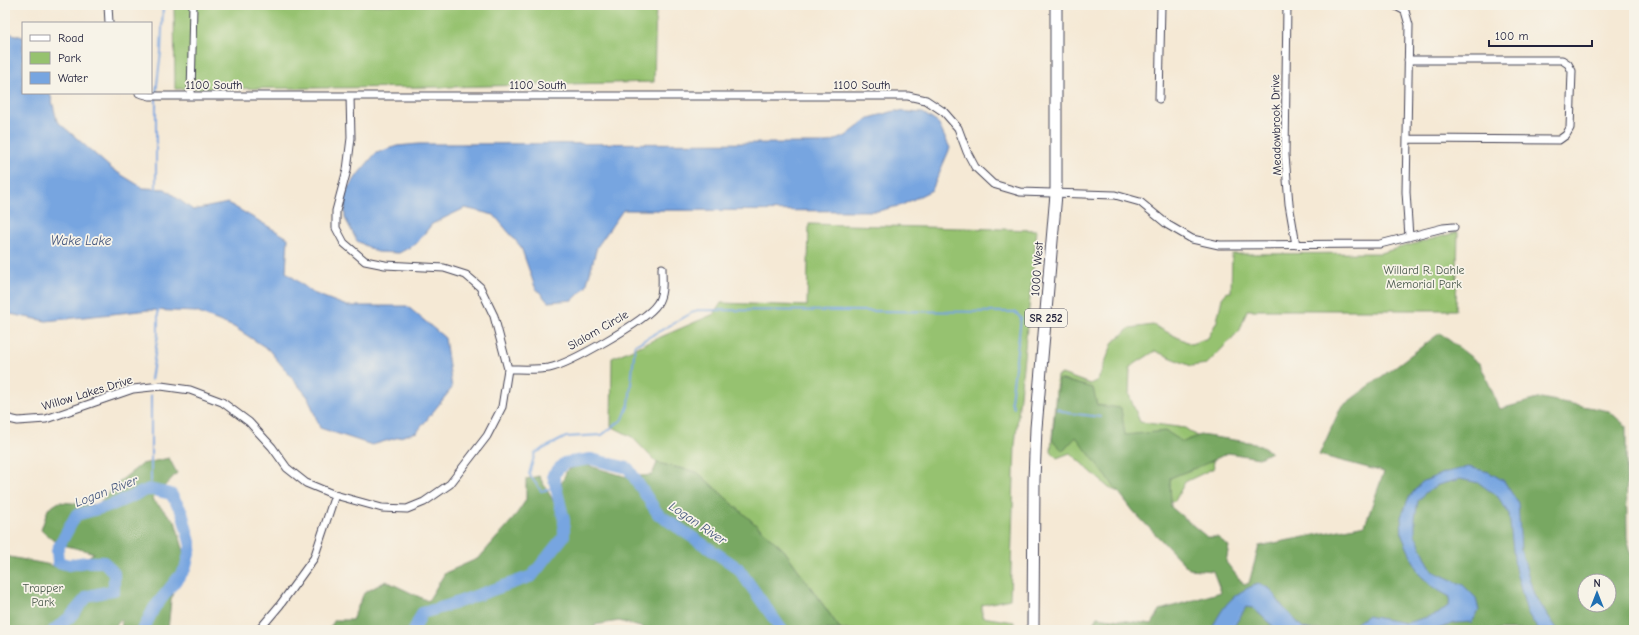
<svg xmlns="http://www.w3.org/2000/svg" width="1639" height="635" font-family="'Comic Neue',sans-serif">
	<rect width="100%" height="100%" fill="#f7f3e8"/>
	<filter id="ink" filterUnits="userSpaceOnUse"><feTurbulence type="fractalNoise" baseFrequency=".025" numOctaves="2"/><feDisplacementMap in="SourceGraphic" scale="8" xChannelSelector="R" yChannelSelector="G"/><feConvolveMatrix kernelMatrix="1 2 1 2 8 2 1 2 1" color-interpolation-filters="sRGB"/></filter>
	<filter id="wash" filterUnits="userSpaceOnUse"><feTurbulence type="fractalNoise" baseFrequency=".012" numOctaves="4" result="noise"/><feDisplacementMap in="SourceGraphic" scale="16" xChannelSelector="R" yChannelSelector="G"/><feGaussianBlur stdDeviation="0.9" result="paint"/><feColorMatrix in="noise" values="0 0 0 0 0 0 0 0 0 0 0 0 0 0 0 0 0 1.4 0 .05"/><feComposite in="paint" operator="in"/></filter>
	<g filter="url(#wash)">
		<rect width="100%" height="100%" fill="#f5e9d5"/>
		<path fill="#96c26f" stroke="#5c7255" d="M174,5H656L654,82L445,87L175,89Z
			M809,224L1037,230L1015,445L1010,599L982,605V617L1014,622L1015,630H841L784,550L697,472L657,463L632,437L611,426L612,358L714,314L721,303L807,306Z
			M1458,232L1456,310H1247L1240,330L1207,364L1191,366L1155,351L1130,367L1129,395L1140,422L1185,428L1211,446L1214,468L1185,482L1175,501L1143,502L1109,488L1070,453L1057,458L1051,451L1057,376L1062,374L1090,384L1098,380L1113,342L1130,328L1153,325L1191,344L1208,338L1217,321L1222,298L1227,292H1231L1232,254L1380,253Z"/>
		<path fill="#78a862" stroke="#4d654e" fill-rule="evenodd" d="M1440,333L1480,364L1500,409L1541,398L1609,411L1626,426L1627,538L1634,563V630H1089L1097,617L1152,624L1160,610L1221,592L1213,571L1189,569L1134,512L1076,437L1063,451L1052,440L1059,379L1093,388L1097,405L1121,408L1125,435L1166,431L1183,442L1200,435L1255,443L1271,452L1259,458L1228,453L1203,465L1170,478L1171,507L1207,537H1217L1229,546L1226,562L1244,585L1249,583L1259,546L1365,525L1384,472L1319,455L1341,407ZM1585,581H1609V605H1585Z
			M169,458L177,473L152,499L175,521L184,552L171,600L168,630H122L121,619L113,630H5V556L46,564L68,570L94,553C72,546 59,548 41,530L48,509L59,502L97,505L120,481L142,464Z
			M657,463L697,472L784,550L841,630H650L619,621L595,625V630H328L335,620H352L364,593L386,581L428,601L445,573L479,558L513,519L526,500V479L539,476L554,502L567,470L583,464L627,477L652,475Z"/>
		<path fill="#77a5e0" stroke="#4c648e" d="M5,32L23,37V93H50L57,121L112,169L143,188L165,189L193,210L228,203L288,238L286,272L313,293L347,306H407L445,338L452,388L417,432L372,445L320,428L308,397L268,349L234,327L196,312L149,310L46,321L5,313Z
			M895,111L923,113L938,123L950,148L932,190L902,205L878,211L623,210L597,247L586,287L573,300L548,302L535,287L521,247L494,215L465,208L432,224L416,244L399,253L377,252L357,241L345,218V193L359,173L376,153L397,146L419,144L827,143L846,136L869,118Z
			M1468,467L1489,472L1504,481L1518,503L1521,550L1534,595L1558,630H1538L1527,612L1515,568L1509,514L1498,497L1479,483L1460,479L1438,485L1426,492L1418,501L1415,518V535L1432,571L1463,585L1476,598L1479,611L1472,622L1455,623L1435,630H1338L1352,626L1367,616L1406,623L1438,614L1449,605L1450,597L1434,588L1419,574L1402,536L1401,517L1409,497L1422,482L1443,473Z
			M1258,584L1269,588L1283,607L1303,628L1312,630H1277L1253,608L1246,607L1232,630H1211C1223,606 1232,593 1258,584Z"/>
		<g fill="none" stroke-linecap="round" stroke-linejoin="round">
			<path stroke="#77a5e0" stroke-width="2" d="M156,93L161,52L163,5
				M156,189V98
				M151,380L158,334V308
				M1057,409L1068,413L1101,417
				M556,488L541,491L529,474L535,453L566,437L602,435L623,419L629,404L635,345L697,310L1015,312L1021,318L1011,401L1014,408
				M149,489L151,481V395"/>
			<path stroke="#77a5e0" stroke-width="12" d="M54,630L70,617L88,596L114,590V573L104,562H86L69,565L58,562L57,550L76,515L112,505L149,489L171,494L182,512L191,546L185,569L154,608L143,630
				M414,630L422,613L450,605L532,576L564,536V520L553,475L564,463L591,459L628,468L658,514L738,568L782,630"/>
		</g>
	</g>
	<g filter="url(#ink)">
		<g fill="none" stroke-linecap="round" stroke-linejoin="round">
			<g stroke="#424052" stroke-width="9">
				<path id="street" d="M108,5L109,23
					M1287,5L1285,155L1289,204L1296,245
					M1385,5H1394L1405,11L1409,25L1406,192L1409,237
					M139,93L150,96H908L926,100L944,112L958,128L967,152L975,167L993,184L1020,192L1115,195L1140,202L1168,225L1192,239L1219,245L1380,244L1443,228L1454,227
					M191,96L193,5
					M1159,99L1161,5
					M1407,139L1559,140L1566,135L1570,128L1572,71L1568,64L1562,60H1408
					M508,369C521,369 536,370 549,368C569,364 646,321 657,304C664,294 662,280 662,268
					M5,418L18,421L46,419L133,389L161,386L190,390L222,402L249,422L272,447L287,468L306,483L335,495L382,508L407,509L424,502L450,484L487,436L502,407L508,369L494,316L480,287L466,275L444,268L385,265L365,261L344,243L336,228V211L347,170L351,138L350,96
					M259,630L280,605L314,558L335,495"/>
			</g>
			<g stroke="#424052" stroke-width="13">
				<path id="primary" d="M1033,630L1034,480L1036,428L1056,194V5"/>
			</g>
			<use href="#street" stroke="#fff" stroke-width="7"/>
			<use href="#primary" stroke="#fff" stroke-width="11"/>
		</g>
	</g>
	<g text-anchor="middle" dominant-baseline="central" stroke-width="3.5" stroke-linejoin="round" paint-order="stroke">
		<rect fill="#f7f3e8" stroke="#62616f" stroke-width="1" x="1025" y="309" width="42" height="18" rx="3"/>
		<g font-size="11" font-weight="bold" fill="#22223b">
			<text x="1046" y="318">SR 252</text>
		</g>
		<g font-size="12" fill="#22223b" stroke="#f7f3e8">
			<text x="214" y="85">1100 South</text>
			<text x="538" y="85">1100 South</text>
			<text x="862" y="85">1100 South</text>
			<text transform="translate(1276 125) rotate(-91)">Meadowbrook Drive</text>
			<text transform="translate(1037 269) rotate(-86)">1000 West</text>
			<text transform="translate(598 330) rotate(-30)">Slalom Circle</text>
			<text transform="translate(87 393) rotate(-17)">Willow Lakes Drive</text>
		</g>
		<g font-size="12" fill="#4b5a4d" stroke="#f7f3e8">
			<text x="1424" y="270">Willard R. Dahle<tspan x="1424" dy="14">Memorial Park</tspan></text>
			<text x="43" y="588">Trapper<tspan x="43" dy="14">Park</tspan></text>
		</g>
		<g font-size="13" font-style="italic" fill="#44567d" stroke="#f7f3e8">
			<text x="81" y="240">Wake Lake</text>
			<text transform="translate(106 491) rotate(-21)">Logan River</text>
			<text transform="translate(698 523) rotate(34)">Logan River</text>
		</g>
	</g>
	<rect width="1639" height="635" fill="none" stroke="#f7f3e8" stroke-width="20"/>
	<rect x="22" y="22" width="130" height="72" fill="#f7f3e8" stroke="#a29fa3"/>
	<rect x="30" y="35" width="20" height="6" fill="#ffffff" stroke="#a29fa3"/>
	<text x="58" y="42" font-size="12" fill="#22223b">Road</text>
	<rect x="30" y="52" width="20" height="12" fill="#96c26f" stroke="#a29fa3"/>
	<text x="58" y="62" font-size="12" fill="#22223b">Park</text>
	<rect x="30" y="72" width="20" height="12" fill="#77a5e0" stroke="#a29fa3"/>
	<text x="58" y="82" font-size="12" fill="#22223b">Water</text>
	<g transform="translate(1597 593)"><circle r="19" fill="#f7f3e8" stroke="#a29fa3"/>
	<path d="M0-3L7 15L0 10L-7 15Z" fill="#1f6fb2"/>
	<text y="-6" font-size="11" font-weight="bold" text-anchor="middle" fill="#22223b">N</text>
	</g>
	<path d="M1489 40v6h103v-6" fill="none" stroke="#22223b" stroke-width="2"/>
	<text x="1495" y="40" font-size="12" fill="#22223b" stroke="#f7f3e8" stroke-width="3" paint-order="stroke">100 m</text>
</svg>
